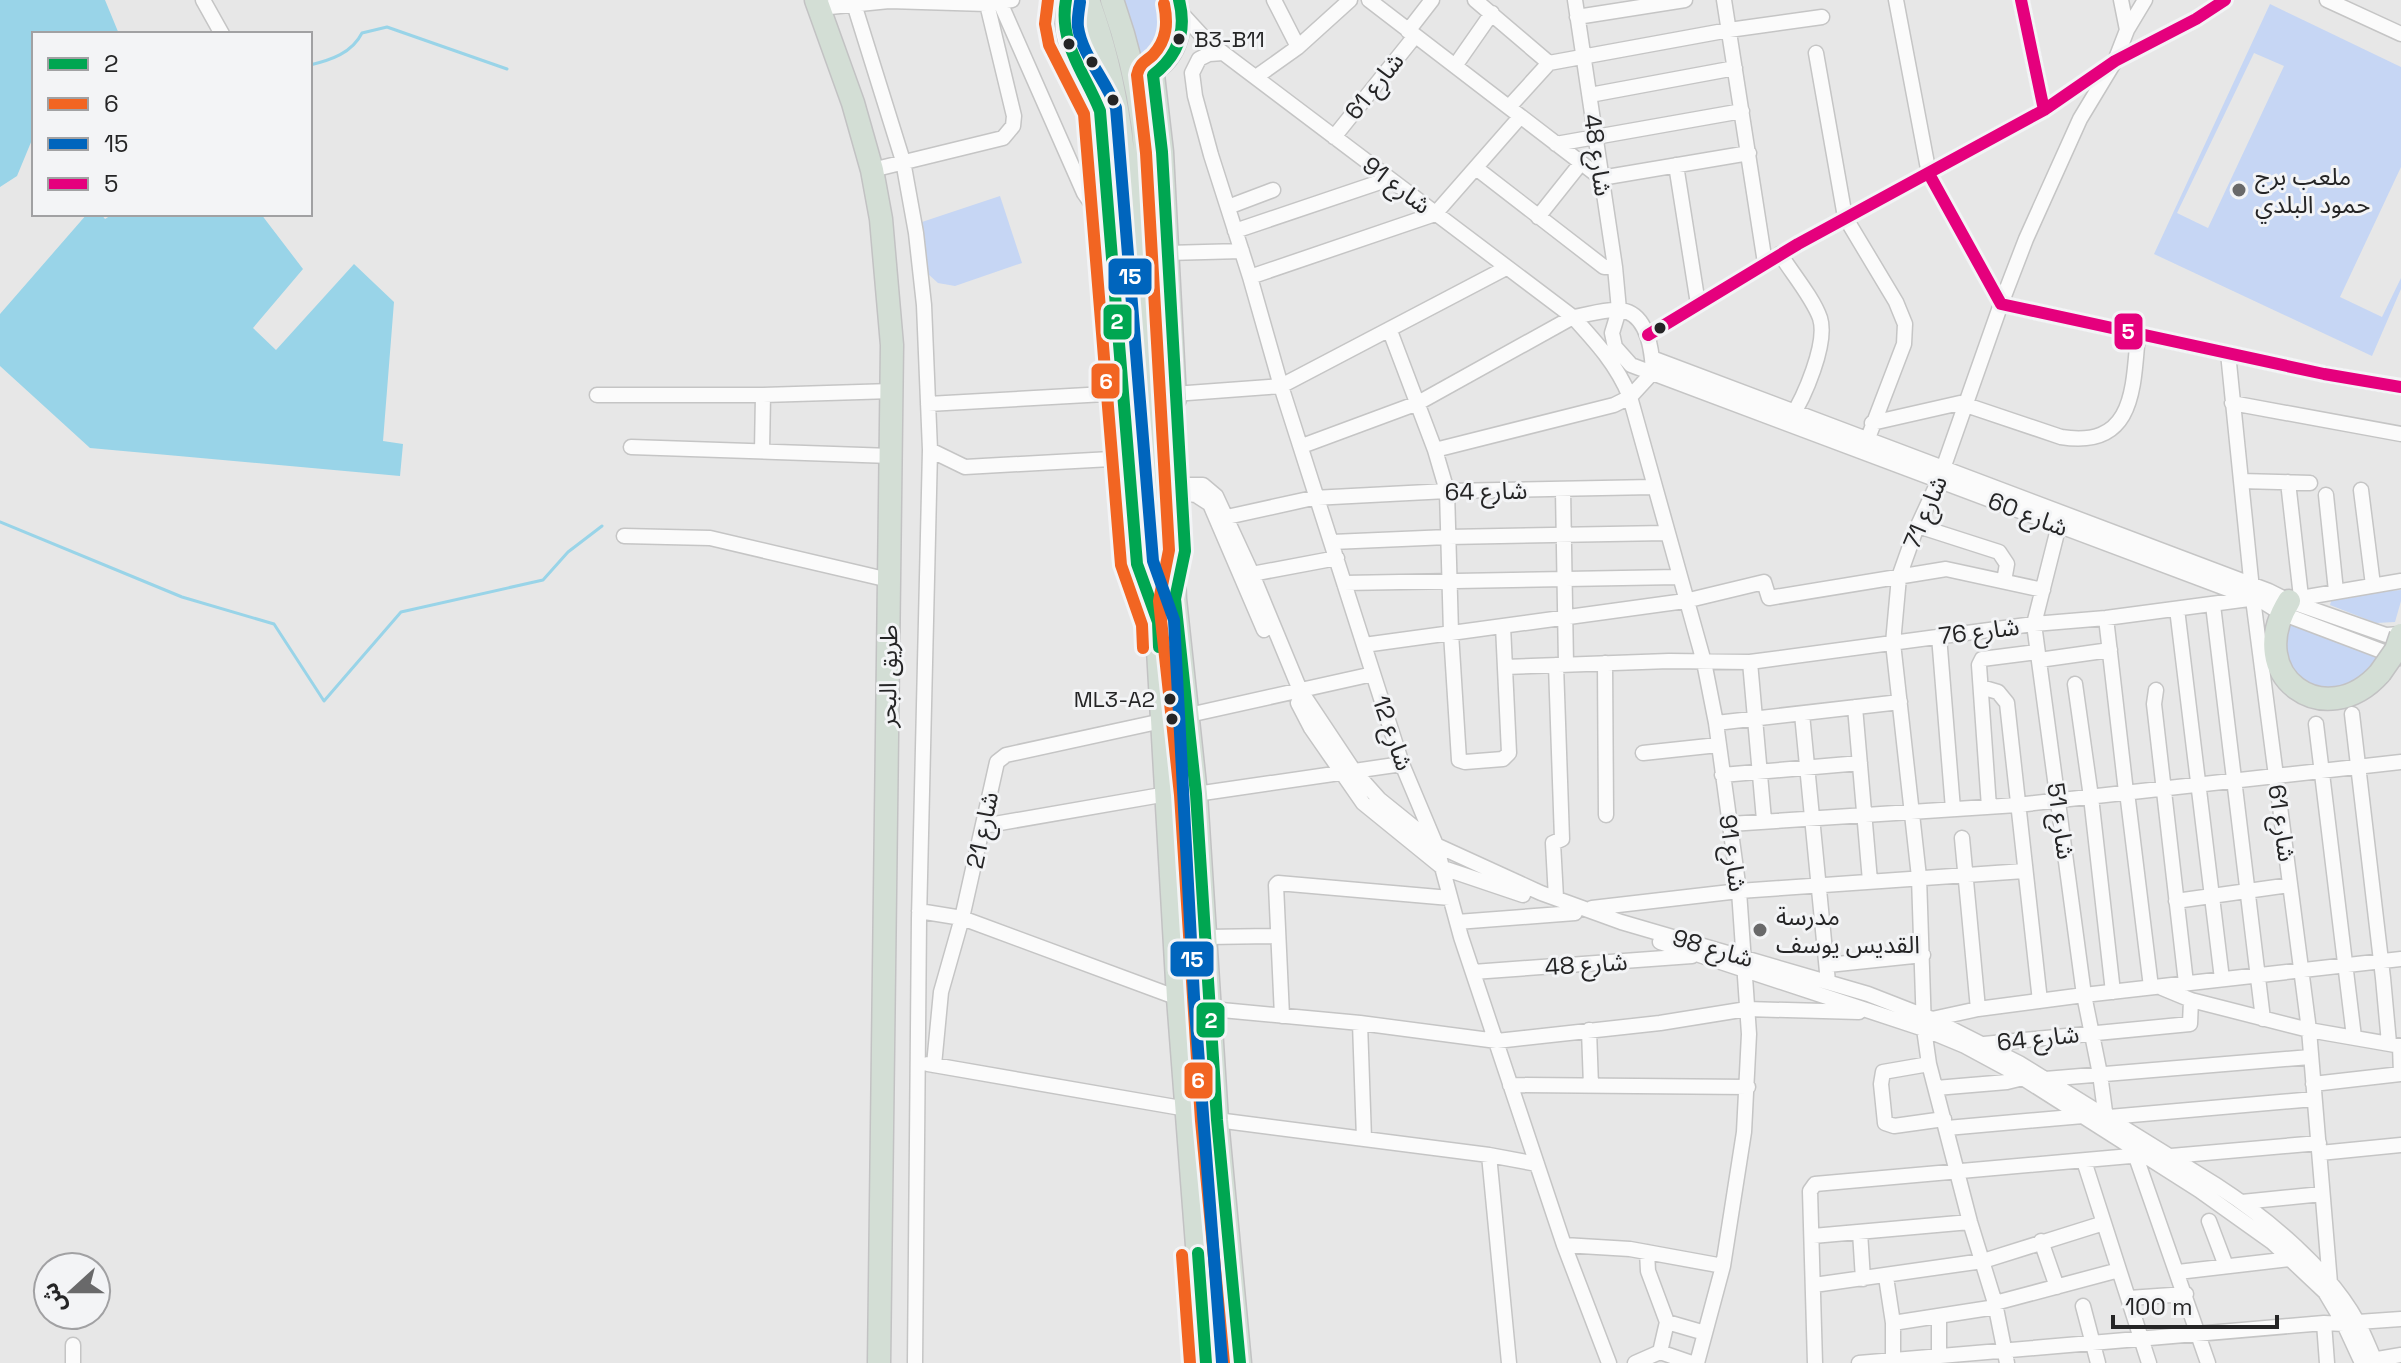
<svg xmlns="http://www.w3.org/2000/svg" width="2401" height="1363" font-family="'Space Grotesk','Noto Sans Arabic',sans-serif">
	<rect width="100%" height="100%" fill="#e7e7e7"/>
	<path fill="#c6d6f4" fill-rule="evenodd" d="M1087,0H1168C1174,14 1174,29 1166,42C1138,92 1066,55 1087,0Z
		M2270,4L2401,67V167L2340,297L2382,317L2401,278V289L2372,356L2154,254ZM2254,53L2284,66L2208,228L2177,213Z
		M1000,196L1022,263L955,286L938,283L927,273L919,223Z
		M2401,590V601L2395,622L2376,623L2330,605L2333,595Z
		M2294,624L2385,659L2351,688L2318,690L2291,671L2283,653L2288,626Z"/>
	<path fill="#99d4e8" d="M0,0H105L119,34H34V135L17,176L0,187Z
		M87,214H101L105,219L113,214H261L303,269L253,328L276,350L354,264L394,302L383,441L403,444L400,476L90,448L0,366V314Z"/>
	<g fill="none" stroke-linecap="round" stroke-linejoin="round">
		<path stroke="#99d4e8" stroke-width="3" d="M310,65C331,60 352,53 362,33L387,27L507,69
			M0,522L182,597L274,624L324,701L401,612L543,580L568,552L602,526"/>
		<g stroke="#c5c5c5" stroke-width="17">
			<path id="minor" d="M203,0L222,34
				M999,0L1084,193L1093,206L1109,213
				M1066,0C1059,23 1062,46 1078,64
				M1274,0L1298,47
				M1369,0L1601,178L1749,153
				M1475,0L1549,63
				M1575,0L1615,267L1619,310L1612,333L1615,347L1631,365L2265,603L2281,613L2400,658
				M1724,0L1765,263
				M1896,0L1929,174L2001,304L2324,374L2401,387
				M2021,0L2044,110
				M2121,0L2127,30
				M2327,0L2401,34
				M854,4L903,161L916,233L924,305L930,450L919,919L915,1363
				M820,8L889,1L987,4L1012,0
				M1183,15L1206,40L1573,317C1587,315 1604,309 1618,310C1648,311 1652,350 1653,372L1630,397L1704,662L1716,723L1739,891L1749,1034L1744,1132L1723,1266L1697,1363
				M1577,17L1685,0
				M1408,31L1432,0
				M1223,53L1209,54L1199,59L1192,73L1195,96L1211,155L1250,277L1281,386L1402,764L1436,845L1461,937L1564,1245L1609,1363
				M1816,53L1845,217L1896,302L1905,324L1904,344L1865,446
				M1549,63L1729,30L1822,17
				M1455,66L1492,13
				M1148,77C1178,63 1189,30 1179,0
				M1256,77L1298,47L1350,0
				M1590,95L1735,68
				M1509,107L1549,63
				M1334,137L1415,36
				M1556,144L1742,111
				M1676,165L1698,304
				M1476,168L1604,267H1615
				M872,170L1003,138L1013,126L1014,116L987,4
				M1228,207L1273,190
				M1538,217L1581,163
				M1235,231L1389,179
				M1167,253L1242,251
				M1780,254C1792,273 1813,298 1820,318C1828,343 1804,398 1790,419
				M1250,277L1435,214L1520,117
				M1390,331L1435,450L1447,491L1451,633L1459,760L1465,762L1503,759L1509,753L1503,626
				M1648,335L1798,244L2044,110L2115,61L2196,19L2225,0
				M2228,353L2253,599L2309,1030L2330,1283L2328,1286
				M1652,358L2269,591L2289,601L2386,635L2401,634
				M1174,394L1281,386L1506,268
				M597,395H763L892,391
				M2232,403L2401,434
				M928,404L1123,393
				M1872,423L1960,403L2061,437C2135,449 2133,388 2138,334
				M1302,446L1418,403L1573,317C1596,342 1617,365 1630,397L1614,405L1435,450
				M631,447L891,456
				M930,450L965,467L1129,458
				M762,451L763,395
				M2241,481L2310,483
				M2288,482L2301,597
				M1182,485H1203L1216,496L1252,574L1300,690L1354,771L1379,799L1436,845L1541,893L1621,922L1868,994L1932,1019L2019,1063L2216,1185C2267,1218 2329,1269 2358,1323C2365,1336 2370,1350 2376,1363
				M1563,490L1566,664
				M2361,490L2373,585
				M1182,493L1196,495L1210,504L1264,630
				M2326,495L2336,591
				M1227,517L1313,498L1447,491L1653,487
				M2061,517L2034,624L2084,995L2100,1074L2106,1119
				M1918,526L1999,552L2007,564L2004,581
				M624,536L710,538L889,580
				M1332,542L1448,537L1666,533
				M1252,574L1337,558
				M1344,583L1678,577
				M2295,599L2401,581
				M2213,605L2263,1019
				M2177,609L2222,979
				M2106,618L2126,792
				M1939,636L1953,809
				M1364,645L1685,601L1764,582L1769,598L1946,569L2043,590
				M2039,660L2110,650
				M1750,662L1764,820
				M1605,663L1606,815
				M1505,667L1669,661L1750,662L2034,624L2106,618L2249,599
				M2075,684L2091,797L2113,992
				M1981,687L1998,692L2007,703L2040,1001
				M2156,690L2154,704L2186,983
				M1298,703L1311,728L1363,803L1443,868L1523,895
				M1855,707L1870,881
				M1802,714L1828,982
				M2352,714L2383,978L2389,1043
				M1189,715L1373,674
				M1716,723L1900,702
				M2316,724L2354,1037
				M1643,753L1718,745
				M1722,775L1860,763
				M2127,792L2151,987
				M1196,794L1402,764
				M1989,807L1979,665L1982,659L2037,652
				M1730,824L2017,805L2401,762
				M983,826L1167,794
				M1962,838L1978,1009
				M1556,898L1553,843L1562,839L1556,665
				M2176,901L2290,885
				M1592,908L1739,891L2024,871
				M919,911L962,918L1178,998
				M1457,922L1575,913
				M1206,937L1276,936
				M1660,942L1924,1029L1965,1046L2015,1073L2199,1190L2272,1242L2325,1292L2344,1324L2362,1363
				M1828,965L1923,955
				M1473,972L1692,956
				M2162,988L2191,1000L2309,1030L2401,1046
				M1211,1009L1360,1023L1497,1041L1660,1023L1747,1009L1859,1012
				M1282,1016L1276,885L1278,883L1450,898
				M1932,1019L1978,1009L2084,995L2401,959
				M1360,1023L1364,1139
				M1589,1030L1591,1086
				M1984,1044L2190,1024L2191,1000
				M928,1064L1187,1109
				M1929,1064L1883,1072L1881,1084L1885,1123L1894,1126L1944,1119
				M934,1065L941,992L962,918L997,762L1006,755L1162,721
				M2045,1079L2310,1057
				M2313,1084L2401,1074L2400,1046
				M1510,1085L1748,1087
				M1936,1088L2007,1082L2023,1078
				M2109,1117L2314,1099
				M1217,1120L1489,1155L1537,1164
				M1947,1128L2083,1116
				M2320,1153L2401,1145
				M1489,1155L1509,1363
				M2171,1156L2319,1143
				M2136,1157L2208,1363
				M2084,1161L2149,1363
				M2242,1202L2322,1194
				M2209,1221L2226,1266
				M1860,1232L1863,1279
				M1813,1236L1970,1222
				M2041,1241L2057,1287
				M1564,1245L1630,1249L1723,1266
				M2178,1272L2290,1259
				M1886,1277L1893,1323V1361
				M1814,1285L1983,1261L2104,1223
				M2129,1298L2186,1294
				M1995,1303L2119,1270
				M2083,1306L2098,1363
				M1939,1317V1357
				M1667,1322L1705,1333
				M2358,1322L2401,1319
				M1893,1323L1996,1307
				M2324,1323L2327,1363
				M1660,1352L1692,1363
				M2366,1361L2401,1355
				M73,1363V1345
				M1635,1363L1660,1352L1667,1322L1648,1271L1647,1252
				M1815,1363L1810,1191L1815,1184L2142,1155
				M1859,1363L2324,1323L2344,1324
				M2007,1363L1995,1303L1970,1222L1929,1064L1924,1029L1919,877L1893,643L1899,577L1915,532L1939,480L2001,304L2026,239L2080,119L2115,61L2127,30L2145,0"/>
		</g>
		<g stroke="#c2c2c3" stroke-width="25">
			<path id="highway" d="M816,0L853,103L872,170L881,219L892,345L879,1363
				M1064,0V2
				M1074,59L1086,77L1100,111L1137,564L1149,599
				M1153,75L1162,152L1175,399
				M1169,457L1175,599L1196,794L1217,1120L1240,1363
				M1147,458L1178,998L1206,1363
				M2289,601C2242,677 2326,734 2380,673"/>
		</g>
		<use href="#minor" stroke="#fbfbfb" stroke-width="14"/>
		<use href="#highway" stroke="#d3ded5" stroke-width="22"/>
		<g stroke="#c2c2c3" stroke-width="25" stroke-linecap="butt">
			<path id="highway-bridge" d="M1088,0C1120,85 1126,168 1132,257C1137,324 1142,391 1147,458
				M1112,0C1127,42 1137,83 1143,127L1169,457
				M2380,673L2396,650L2401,635"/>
		</g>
		<use href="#highway-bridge" stroke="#d3ded5" stroke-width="22"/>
		<g stroke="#f3f4f6" stroke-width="18">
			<path id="bus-1" d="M1066,0C1058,43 1085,73 1100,111L1137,564L1158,622L1159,647
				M1179,0C1187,31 1178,56 1153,75L1162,152L1185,551L1175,599L1196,794L1217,1120L1240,1363
				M1198,1253L1206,1363"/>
		</g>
		<g stroke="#f3f4f6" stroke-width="18">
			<path id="bus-2" d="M1048,0L1045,24L1049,45L1084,114L1121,565L1142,625L1143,648
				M1164,4C1168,23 1167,40 1153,55C1145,62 1139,64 1137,75L1146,153L1169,550L1159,601L1180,795L1201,1121L1224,1363
				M1182,1255L1190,1363"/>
		</g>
		<g stroke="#f3f4f6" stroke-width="18">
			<path id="bus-3" d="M1080,2C1079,10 1077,19 1078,27C1082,56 1107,81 1116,108L1153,561L1174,620L1194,997L1222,1362"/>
		</g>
		<g stroke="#f3f4f6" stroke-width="18">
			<path id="bus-4" d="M2021,0L2044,110
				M1929,174L2001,304L2324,374L2401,387
				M1648,335L1798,244L2044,110L2115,61L2196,19L2225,0"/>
		</g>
		<use href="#bus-1" stroke="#00a651" stroke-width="12"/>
		<use href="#bus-2" stroke="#f26522" stroke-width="12"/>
		<use href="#bus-3" stroke="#0065bd" stroke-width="12"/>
		<use href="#bus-4" stroke="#e5007d" stroke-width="12"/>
	</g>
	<g fill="#252526" stroke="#f3f4f6" stroke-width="3">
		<circle cx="1179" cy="39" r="7"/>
		<circle cx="1069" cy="44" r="7"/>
		<circle cx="1092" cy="62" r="7"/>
		<circle cx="1113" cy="100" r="7"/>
		<circle cx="1660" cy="328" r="7"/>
		<circle cx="1170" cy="699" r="7"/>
		<circle cx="1172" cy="719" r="7"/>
	</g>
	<g fill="#69696a" stroke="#f3f4f6" stroke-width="3">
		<circle cx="2239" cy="190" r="8"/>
		<circle cx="1760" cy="930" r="8"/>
	</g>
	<g text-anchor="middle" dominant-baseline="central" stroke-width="6" stroke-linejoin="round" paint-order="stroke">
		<g font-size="22" fill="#252526" stroke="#f3f4f6" text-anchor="start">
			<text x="1194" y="39">B3-B11</text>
			<text x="1155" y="699" text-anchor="end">ML3-A2</text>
		</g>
		<g font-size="24" fill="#252526" stroke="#f3f4f6">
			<text transform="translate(1374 86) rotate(-51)">شارع 61</text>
			<text transform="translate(1598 155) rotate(82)">شارع 48</text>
			<text transform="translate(1397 185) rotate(37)">شارع 91</text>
			<text transform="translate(1486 491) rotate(-1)">شارع 64</text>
			<text transform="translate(1925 512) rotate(-67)">شارع 71</text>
			<text transform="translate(2028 514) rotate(21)">شارع 60</text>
			<text transform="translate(1979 631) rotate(-7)">شارع 76</text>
			<text transform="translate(888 676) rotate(-89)">طريق البحر</text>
			<text transform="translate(1393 733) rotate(71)">شارع 12</text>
			<text transform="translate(2061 821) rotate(82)">شارع 51</text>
			<text transform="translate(2282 823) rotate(82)">شارع 61</text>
			<text transform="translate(982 830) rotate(-78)">شارع 21</text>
			<text transform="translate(1733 853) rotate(82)">شارع 91</text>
			<text transform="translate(1713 948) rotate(16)">شارع 98</text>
			<text transform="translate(1586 964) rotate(-4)">شارع 48</text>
			<text transform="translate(2038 1038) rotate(-6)">شارع 64</text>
		</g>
		<g font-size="24" fill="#252526" stroke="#f3f4f6" text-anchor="start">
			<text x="2255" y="176">ملعب برج<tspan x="2255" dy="28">حمود البلدي</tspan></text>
			<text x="1776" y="916">مدرسة<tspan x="1776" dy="28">القديس يوسف</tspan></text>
		</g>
	</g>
	<g stroke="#f3f4f6" stroke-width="3">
		<rect x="1107" y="257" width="46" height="39" rx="8" fill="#0065bd"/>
		<rect x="1102" y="303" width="31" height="38" rx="8" fill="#00a651"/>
		<rect x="2113" y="312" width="31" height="39" rx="8" fill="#e5007d"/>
		<rect x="1090" y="362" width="31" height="38" rx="8" fill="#f26522"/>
		<rect x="1169" y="940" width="46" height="38" rx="8" fill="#0065bd"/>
		<rect x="1195" y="1001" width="31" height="38" rx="8" fill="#00a651"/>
		<rect x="1183" y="1061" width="31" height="39" rx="8" fill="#f26522"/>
	</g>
	<g font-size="22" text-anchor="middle" font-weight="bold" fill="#fff">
		<text x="1130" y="284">15</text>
		<text x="1117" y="329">2</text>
		<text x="2128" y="339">5</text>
		<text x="1106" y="389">6</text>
		<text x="1192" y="967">15</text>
		<text x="1211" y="1028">2</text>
		<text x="1198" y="1088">6</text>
	</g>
	<rect x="32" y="32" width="280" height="184" fill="#f3f4f6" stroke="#a1a1a3" stroke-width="2"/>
	<rect x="48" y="58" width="40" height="12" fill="#00a651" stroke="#a1a1a3" stroke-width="2"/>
	<text x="104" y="72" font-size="24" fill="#252526">2</text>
	<rect x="48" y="98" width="40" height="12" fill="#f26522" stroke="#a1a1a3" stroke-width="2"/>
	<text x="104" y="112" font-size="24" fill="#252526">6</text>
	<rect x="48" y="138" width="40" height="12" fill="#0065bd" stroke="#a1a1a3" stroke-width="2"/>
	<text x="104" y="152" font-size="24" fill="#252526">15</text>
	<rect x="48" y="178" width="40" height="12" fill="#e5007d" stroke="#a1a1a3" stroke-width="2"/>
	<text x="104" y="192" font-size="24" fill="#252526">5</text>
	<g transform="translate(72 1291) rotate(249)"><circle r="38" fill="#f3f4f6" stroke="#a1a1a3" stroke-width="2"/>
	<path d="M0-6L14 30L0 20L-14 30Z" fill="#69696a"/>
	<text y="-12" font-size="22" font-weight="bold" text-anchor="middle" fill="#252526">ش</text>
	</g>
	<path d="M2113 1315v12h164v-12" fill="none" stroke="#252526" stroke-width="4"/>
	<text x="2125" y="1315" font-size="24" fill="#252526" stroke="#f3f4f6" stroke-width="6" paint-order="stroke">100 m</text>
</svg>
